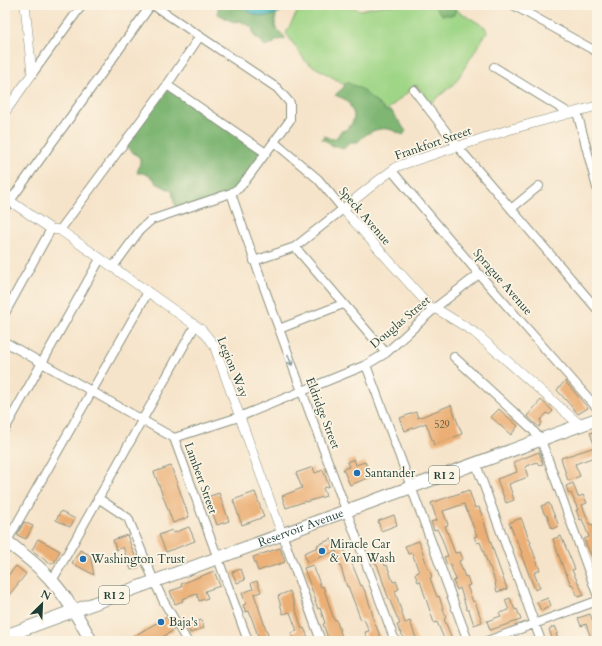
<svg xmlns="http://www.w3.org/2000/svg" width="602" height="646" font-family="Cardo,serif">
	<rect width="100%" height="100%" fill="#fcf5e5"/>
	<filter id="ink" filterUnits="userSpaceOnUse"><feTurbulence type="fractalNoise" baseFrequency=".025" numOctaves="2"/><feDisplacementMap in="SourceGraphic" scale="8" xChannelSelector="R" yChannelSelector="G"/><feConvolveMatrix kernelMatrix="1 2 1 2 8 2 1 2 1" color-interpolation-filters="sRGB"/></filter>
	<filter id="wash" filterUnits="userSpaceOnUse"><feTurbulence type="fractalNoise" baseFrequency=".012" numOctaves="4" result="noise"/><feDisplacementMap in="SourceGraphic" scale="16" xChannelSelector="R" yChannelSelector="G"/><feGaussianBlur stdDeviation="0.9" result="paint"/><feColorMatrix in="noise" values="0 0 0 0 0 0 0 0 0 0 0 0 0 0 0 0 0 1.4 0 .05"/><feComposite in="paint" operator="in"/></filter>
	<g filter="url(#wash)">
		<rect width="100%" height="100%" fill="#f6e4ca"/>
		<path fill="#9fd586" stroke="#5f895d" d="M301,5H347L360,10L384,5H448L485,27L487,32L455,83L431,103L416,85L386,111L377,103L306,62L286,33Z"/>
		<path fill="#7fb673" stroke="#4f7a54" d="M217,5H244C251,16 263,18 276,14L275,27L285,37V39L277,40L272,45L265,46L260,40L254,36L252,27L240,21L233,22L218,14V7Z
			M433,5H452L456,7L454,15H442Z
			M346,82L360,88L386,111H392C394,116 396,118 400,122C402,125 403,128 406,131L403,135C399,133 393,130 388,129C377,127 364,134 358,142H349L344,149L338,146H332L330,143L322,139L324,136L331,139L336,138L341,131C348,131 354,122 354,115C353,112 349,103 347,101C344,98 339,97 335,95L343,88Z
			M165,87L263,154L242,188L232,198L180,216L174,202L172,191L156,183L153,178L144,173H137L140,163V158L124,145Z"/>
		<path fill="#4fbdc5" stroke="#377d7c" d="M244,5H287C280,17 262,19 250,12C247,11 245,7 244,5Z"/>
		<g id="blocks">
			<path fill="#ebaf74" d="M565,381L588,408L578,414L557,390Z
				M541,400L553,411L549,415L547,413L540,421L542,423L539,427L527,416Z
				M451,405L462,434L434,445L426,423L405,431L400,418L416,412L418,418Z
				M499,409L518,426L511,435L491,417Z
				M597,431V456L575,464L580,476L568,481L561,458L595,447L590,433Z
				M539,452L543,464L539,465L537,462L525,467L528,477L509,484L514,500L506,503L497,479L517,472L514,462Z
				M354,459L356,465L365,462L371,477L350,485L343,469L349,467L347,462Z
				M171,466L189,517L173,523L154,472Z
				M313,467L315,473L323,470L329,486L323,488L326,496L306,502V501L286,508L282,496L302,488L296,473Z
				M573,483L578,497L583,495L587,503L582,505L590,525L592,524L595,531L593,532L597,542L594,543L597,549V559L593,560L584,539L589,537L582,519L580,520L576,510H578L571,493L569,494L566,486Z
				M469,490L475,508L479,507L498,564L507,589L497,592L495,584H496L490,567H489L480,542L477,543L474,537L477,536L464,504L443,511L448,525L445,526L455,553L460,552L463,559L459,561L465,577L467,576L470,585L467,586L473,602L475,601L482,622L474,625L469,610H467L460,588L457,590L453,581L456,580L450,564L447,565L444,557L448,556L442,539L437,529L434,530L431,522L437,520L431,503Z
				M255,492L264,517L242,525L233,500Z
				M219,493L229,521L217,525L207,497Z
				M549,503L559,526L552,529L547,515H545L541,506Z
				M61,511L75,519L70,527L56,520Z
				M394,515L397,525L381,531L378,521Z
				M521,518L531,543H530L540,570L534,573L540,588L535,590L521,554L522,553L509,523Z
				M24,522L33,526L26,539L17,535Z
				M189,527L195,541L166,552L159,535L172,530L173,533Z
				M127,535L139,567L131,570L123,547L116,550L113,540Z
				M561,536L575,569L572,570L584,595L578,597L572,584L571,585L566,573H565L553,539Z
				M38,539L60,551L54,563H49L32,550Z
				M332,539L334,546L342,543L346,555L348,554L361,586L362,585L367,596L373,616H372L382,641H368L365,632L369,631L364,619L361,620L348,586L347,587L336,551L307,562L304,553L318,547L317,545Z
				M419,541L428,569H429L432,577L430,578L437,597L439,596L446,618L444,619L453,641H445L437,622L434,623L420,581L418,582L415,574L419,572L412,553L408,554L405,546Z
				M280,548L285,562L258,571L253,557Z
				M80,550L90,555L94,575L72,563Z
				M380,553L385,566L387,565L393,582L396,581L399,589L395,591L405,623L410,621L417,641H404L401,632H400L397,625L400,624L387,594L377,564H376L373,556Z
				M313,565L321,587L323,586L334,620L336,619L342,637L331,641H329L323,624L325,623L320,608L318,609L315,601H316L304,568Z
				M16,566L26,574L5,600V579Z
				M241,569L245,580L237,583L232,572Z
				M214,571L220,586L205,591L208,598L199,601L197,594L182,599L183,601L175,604L170,591L182,587L181,584Z
				M257,581L261,592L254,594L270,641H260L249,611L246,612L243,605L246,604L242,593L253,589L251,583Z
				M290,591L302,629L304,628L308,637L295,641H294L291,633L297,631L290,612L283,614L278,596Z
				M510,598L515,610L517,609L521,620L490,630L487,621L501,616L499,613L509,610L505,600Z
				M548,598L551,606L541,611L537,602Z
				M590,614L597,632V641H592L586,624L581,626L578,618Z
				M167,617L174,630L156,641H125Z
				M201,620L204,628L190,633L187,625Z
				M555,626L558,633L556,634L559,641H553L549,629Z"/>
		</g>
	</g>
	<g filter="url(#ink)">
		<use href="#blocks" fill-opacity="0" stroke="#8a907f" stroke-width="1"/>
		<g fill="none" stroke-linecap="round" stroke-linejoin="round">
			<g stroke="#8a907f" stroke-width="10">
				<path id="minor" d="M513,5L597,52
					M494,67L569,113
					M32,74L82,5
					M167,85L266,153
					M414,90L458,147L597,309
					M577,112L597,188
					M392,171L479,274L597,408
					M231,193C282,343 340,492 395,641
					M5,208L151,5
					M511,209L539,186
					M60,230L167,85L200,36
					M295,247L386,353
					M254,261L295,247L343,209L318,179L274,142
					M113,267L140,230L151,220L231,193L239,188L249,176L290,120V103L277,88L153,5
					M5,313L51,229
					M279,329L343,304
					M5,342L174,438L248,641
					M454,357L531,428L541,440L597,594
					M366,365L468,641
					M5,429L100,259
					M174,438L239,417L366,365L386,353L435,308L479,274
					M476,464L541,641
					M98,498L128,518L154,581L164,602L187,641
					M282,534L321,641
					M7,541L148,292
					M52,581L195,326
					M487,641L597,601"/>
			</g>
			<g stroke="#8a907f" stroke-width="10">
				<path id="tertiary" d="M5,112L32,74L25,5
					M5,192L10,201L51,229L60,230L202,330L214,345L282,534
					M435,308L474,332L489,345L580,425
					M433,310L343,209L379,180L398,166L508,130L597,106"/>
			</g>
			<g stroke="#8a907f" stroke-width="14">
				<g id="primary">
					<path d="M5,540C21,553 39,565 52,581C68,599 80,620 91,641"/>
					<path id="s1" d="M5,636L597,419"/>
				</g>
			</g>
			<use href="#minor" stroke="#fff" stroke-width="8"/>
			<use href="#tertiary" stroke="#fff" stroke-width="9"/>
			<use href="#primary" stroke="#fff" stroke-width="12"/>
		</g>
		<defs><path id="oneway-shaft" d="M-6 0H5M1.5-3L5.5 0L1.5 3" fill="none" stroke-width="1.6" stroke-linecap="round" stroke-linejoin="round"/></defs>
		<use stroke="#8f9e9a" href="#oneway-shaft" transform="translate(290 360) rotate(69)"/>
	</g>
	<g fill="#1f6fb2" stroke="#fcf5e5" stroke-width="1.5">
		<circle cx="357" cy="473" r="4"/>
		<circle cx="322" cy="551" r="4"/>
		<circle cx="83" cy="559" r="4"/>
		<circle cx="161" cy="622" r="4"/>
	</g>
	<g text-anchor="middle" dominant-baseline="central" stroke-width="3.5" stroke-linejoin="round" paint-order="stroke">
		<g font-size="10" fill="#525a44">
			<text x="442" y="425">529</text>
		</g>
		<g fill="#fcf5e5" stroke="#617469" stroke-width="1">
			<rect x="429" y="466" width="30" height="18" rx="3"/>
			<rect x="99" y="586" width="30" height="18" rx="3"/>
		</g>
		<g font-size="11" font-weight="bold" fill="#1f3d34">
			<text x="444" y="475">RI 2</text>
			<text x="114" y="595">RI 2</text>
		</g>
		<g font-size="12" fill="#1f3d34" stroke="#fcf5e5">
			<text transform="translate(433 143) rotate(-19)">Frankfort Street</text>
			<text transform="translate(365 216) rotate(49)">Speck Avenue</text>
			<text transform="translate(503 282) rotate(49)">Sprague Avenue</text>
			<text transform="translate(400 322) rotate(-40)">Douglas Street</text>
			<text transform="translate(233 367) rotate(68)">Legion Way</text>
			<text transform="translate(323 413) rotate(69)">Eldridge Street</text>
			<text transform="translate(201 478) rotate(70)">Lambert Street</text>
			<text stroke="none"><textPath href="#s1" startOffset="315">Reservoir Avenue</textPath></text>
		</g>
		<g font-size="12" fill="#1f3d34" stroke="#fcf5e5" text-anchor="start">
			<text x="365" y="473">Santander</text>
			<text x="330" y="544">Miracle Car<tspan x="330" dy="14">&amp; Van Wash</tspan></text>
			<text x="91" y="559">Washington Trust</text>
			<text x="169" y="622">Baja's</text>
		</g>
	</g>
	<rect width="602" height="646" fill="none" stroke="#fcf5e5" stroke-width="20"/>
	<g transform="translate(42 604) rotate(24)" stroke="#fcf5e5" stroke-width="3" paint-order="stroke">
	<path d="M0-3L7 15L0 10L-7 15Z" fill="#1f3d34"/>
	<text y="-6" font-size="11" font-weight="bold" text-anchor="middle" fill="#1f3d34">N</text>
	</g>
</svg>
